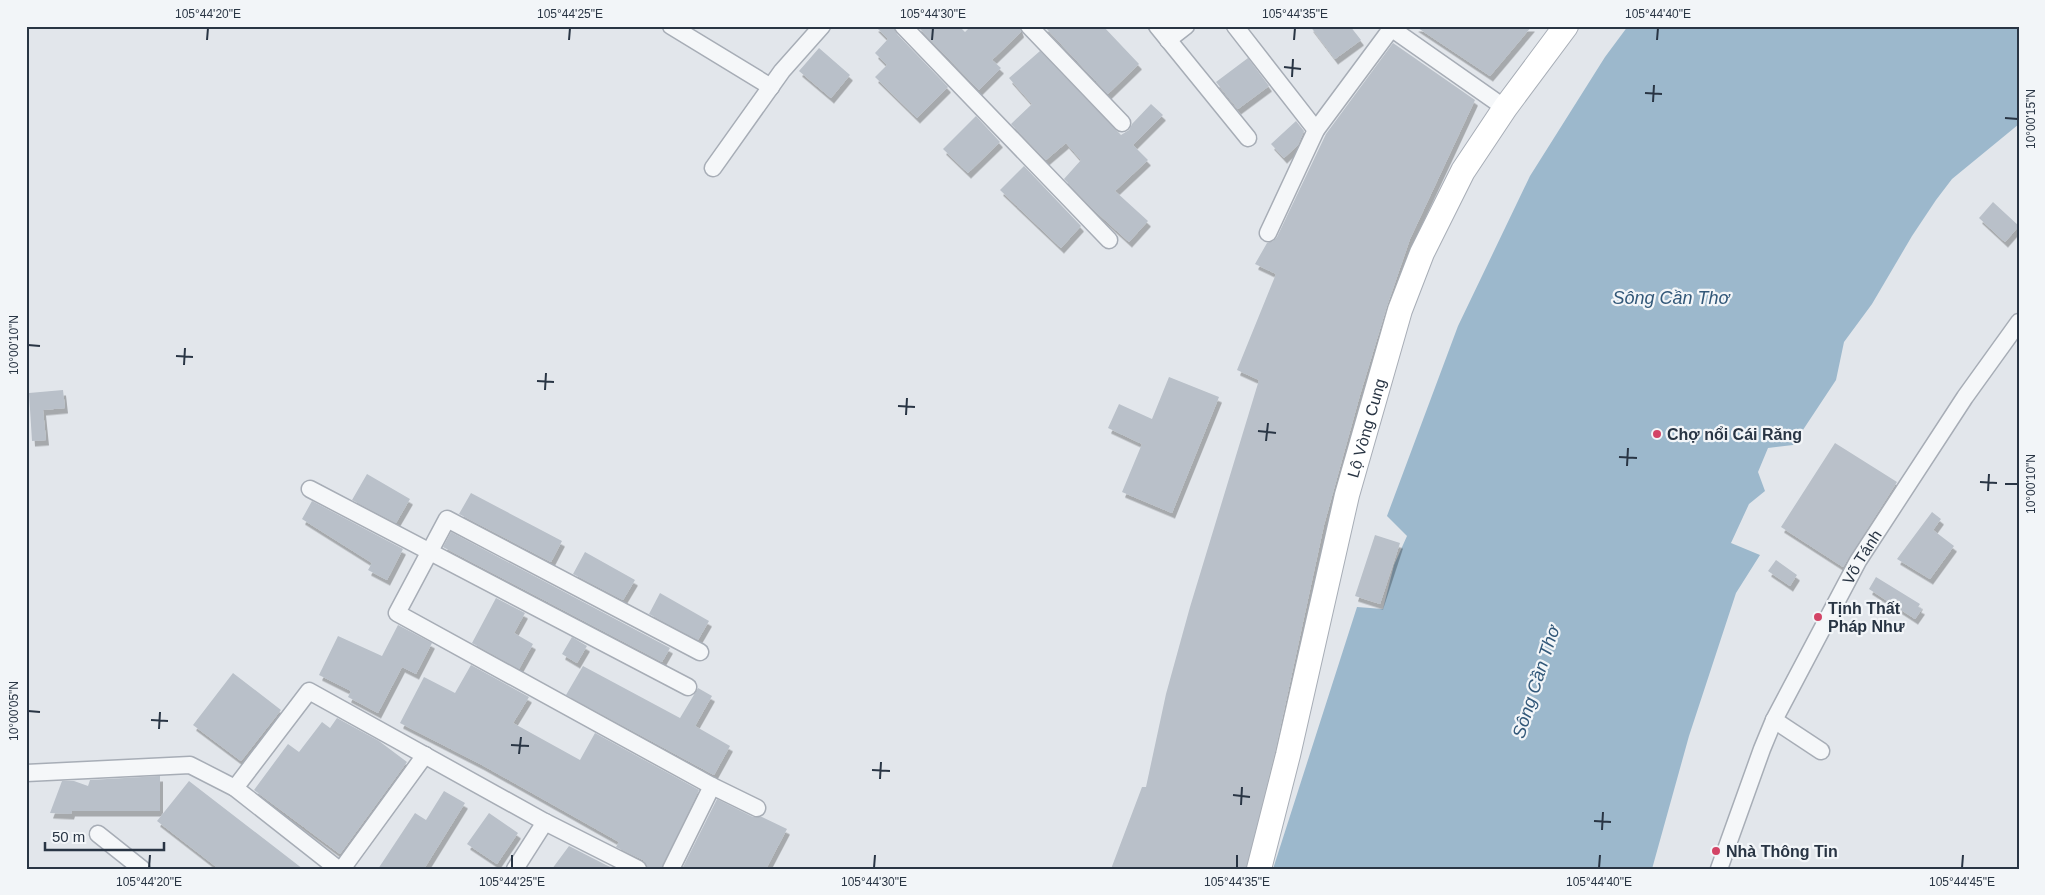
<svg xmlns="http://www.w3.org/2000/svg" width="2045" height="895" font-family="Arial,sans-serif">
	<defs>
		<filter id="shadow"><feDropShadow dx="3" dy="5.5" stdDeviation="0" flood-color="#0004"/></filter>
	</defs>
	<rect width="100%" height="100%" fill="#e2e6eb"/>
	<path fill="#9cb8cc" d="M1628,26H2019V124L1952,179L1936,200L1912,236L1872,304L1844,342L1836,380L1793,445L1768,448L1758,472L1765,491L1749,504L1731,543L1760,555L1736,593L1689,736L1652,869H1273L1357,607L1383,609L1394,565L1407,536L1387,516L1458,326L1530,176L1605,57Z"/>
	<path fill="#b9c0c9" filter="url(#shadow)" d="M875,26H893L896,33L948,87L917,118L875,77L887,65L875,53L888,39Z
		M917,26H959L965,32L971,26H1019L1021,32L992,60L1001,68L979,90Z
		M1044,26H1103L1139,64L1108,94Z
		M1310,26H1350L1361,40L1335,59Z
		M1415,26H1532L1490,76Z
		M1393,43L1475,100L1410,239L1387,306L1360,395L1324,525L1275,752L1246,869H1111L1142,787H1146L1166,694L1190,607L1259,380L1237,370L1276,274L1255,264L1267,243L1273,241L1277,237L1326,134Z
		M819,48L850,75L831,98L799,71Z
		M1040,51L1121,135L1129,130L1132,124L1151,104L1163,115L1133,145L1148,160L1115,191L1148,221L1129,242L1095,211L1064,179L1081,160L1066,143L1046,160L1011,124L1032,104L1009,78Z
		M1248,58L1269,86L1238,109L1216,82Z
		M976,116L1000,142L968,173L943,149Z
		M1296,121L1304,131L1298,145L1284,158L1271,144Z
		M1024,166L1081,226L1061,248L1000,190Z
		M1993,202L2019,226L2005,242L1979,218Z
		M1169,377L1219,397L1172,513L1122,492L1142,444L1108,428L1119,404L1152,419Z
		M63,390L65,408L43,410L46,440L32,441L29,393Z
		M1835,443L1897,482L1843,567L1781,527Z
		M367,474L410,499L396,523L352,500Z
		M471,493L562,541L551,562L459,514Z
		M312,501L403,549L387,580L368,570L372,563L302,519Z
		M1932,512L1941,519L1933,530L1954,546L1930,579L1897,559Z
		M451,532L670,648L662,662L443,547Z
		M1375,535L1400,543L1380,604L1355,596Z
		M585,552L635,580L623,600L573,574Z
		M1776,560L1797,575L1790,586L1768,571Z
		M1876,577L1920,604L1918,607L1922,609L1915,619L1869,589Z
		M660,593L709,621L698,640L649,614Z
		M496,598L525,613L514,633L533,644L519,669L472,643Z
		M398,625L432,643L416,674L402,667L378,713L348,697L351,691L319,675L338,636L382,656Z
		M572,637L587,646L577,663L562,654Z
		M471,665L529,697L513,723L580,760L595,733L699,790L661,869H648L643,860L616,847L619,842L482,765L400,723L424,677L455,693Z
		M583,666L680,718L698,688L712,696L695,726L730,746L714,775L566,695Z
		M233,673L281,710L241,761L193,725Z
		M337,718L379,741L407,762L340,854L254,790L288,744L299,752L322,722L330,728Z
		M160,776V811H72L71,814L50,813L62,781H74L88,786L90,780Z
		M189,781L303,869H219L157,821Z
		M444,791L465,803L424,869H378L415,813L426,820Z
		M717,799L753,817H762L787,829L766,869H682Z
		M489,813L518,833L497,864L467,844Z
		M569,846L606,865L615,869H552Z"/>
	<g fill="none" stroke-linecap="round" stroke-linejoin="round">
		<g stroke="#a7adb6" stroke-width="19">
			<g id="minor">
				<path d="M671,26L771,87"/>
				<path d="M903,26L1109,240"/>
				<path d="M1029,26L1122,123"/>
				<path d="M1157,26L1248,138"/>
				<path d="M1235,26L1316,130"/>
				<path d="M1388,26L1505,108"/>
				<path d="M1168,40L1186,26"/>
				<path d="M713,168L782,71L822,26"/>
				<path d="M1268,233L1316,130L1391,29"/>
				<path d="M310,489L688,687"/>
				<path d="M700,652L447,519L397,613L712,786L757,808"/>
				<path d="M1774,720L1821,751"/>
				<path d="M26,773L190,765L235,788L338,869"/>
				<path d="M235,788L309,691L545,822L638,869"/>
				<path d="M98,834L142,869"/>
				<path d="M342,869L425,755"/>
				<path d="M515,869L545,822"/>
				<path d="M671,869L712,786"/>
				<path id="s1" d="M1719,869L1762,749L1774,720L1858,561L1965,397L2019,322"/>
			</g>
		</g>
		<g stroke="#a7adb6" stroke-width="26">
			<g id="secondary">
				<path id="s2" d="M1259,869L1288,755L1347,495L1400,310L1422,253L1463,171L1505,108L1566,26"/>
			</g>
		</g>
		<use href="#minor" stroke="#f5f7f9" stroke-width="16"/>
		<use href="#secondary" stroke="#fff" stroke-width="24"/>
	</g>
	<path fill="none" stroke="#293544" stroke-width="2" d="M207,40L208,28M569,40L570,28M932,40L933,28M1294,40L1295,28M1657,40L1658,28M1284,67L1301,69M1292,77L1293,59M1645,93L1662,94M1653,102L1654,85M2005,118L2018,119M28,345L40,346M176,356L193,357M184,365L185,348M537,381L554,382M545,390L546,373M898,406L915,407M906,415L907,398M1258,431L1276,433M1266,441L1268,423M1619,457L1637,458M1627,466L1628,448M1980,482L1997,483M2005,484H2018M1988,491L1989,474M28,711L40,712M151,720L168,721M159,729L160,712M511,745L529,746M519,754L521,737M872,770L890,771M880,779L881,762M1233,795L1250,797M1241,805L1242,787M1594,821L1611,822M1602,830L1603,812M149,868L150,855M512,868V855M874,868L875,855M1237,868V855M1599,868L1600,855M1962,868L1963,855"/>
	<g fill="#d34466" stroke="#f2f5f8" stroke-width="2">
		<circle cx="1657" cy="434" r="5"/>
		<circle cx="1818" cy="617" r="5"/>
		<circle cx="1716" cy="851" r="5"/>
	</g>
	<g text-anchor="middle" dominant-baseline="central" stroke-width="4.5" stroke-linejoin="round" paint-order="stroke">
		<g font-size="16" fill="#293544" stroke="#f2f5f8">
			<text stroke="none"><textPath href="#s2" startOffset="454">Lộ Vòng Cung</textPath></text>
			<text stroke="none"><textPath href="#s1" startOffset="344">Võ Tánh</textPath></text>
		</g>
		<g font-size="16" font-weight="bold" fill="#293544" stroke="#f2f5f8" text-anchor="start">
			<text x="1667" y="434">Chợ nổi Cái Răng</text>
			<text x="1828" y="608">Tịnh Thất<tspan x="1828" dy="18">Pháp Như</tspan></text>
			<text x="1726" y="851">Nhà Thông Tin</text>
		</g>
		<g font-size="18" font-style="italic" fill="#325879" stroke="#f2f5f8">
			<text x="1671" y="298">Sông Cần Thơ</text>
			<text transform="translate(1536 682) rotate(-72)">Sông Cần Thơ</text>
		</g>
	</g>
	<rect width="2045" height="895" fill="none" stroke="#f2f5f8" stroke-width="55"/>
	<path d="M45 842v8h119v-8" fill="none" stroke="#293544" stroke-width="2.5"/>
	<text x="52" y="842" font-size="15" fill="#293544" stroke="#f2f5f8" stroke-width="4" paint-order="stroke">50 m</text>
	<rect x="28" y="28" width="1990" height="840" fill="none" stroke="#293544" stroke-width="2"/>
	<g font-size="12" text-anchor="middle" fill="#293544">
		<text x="208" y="18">105°44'20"E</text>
		<text x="570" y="18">105°44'25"E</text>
		<text x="933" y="18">105°44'30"E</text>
		<text x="1295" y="18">105°44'35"E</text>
		<text x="1658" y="18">105°44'40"E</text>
		<text transform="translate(2031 119) rotate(-90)" y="4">10°00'15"N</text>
		<text transform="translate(14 345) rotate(-90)" y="4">10°00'10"N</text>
		<text transform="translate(2031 484) rotate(-90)" y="4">10°00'10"N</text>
		<text transform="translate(14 711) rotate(-90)" y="4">10°00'05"N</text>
		<text x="149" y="886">105°44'20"E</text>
		<text x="512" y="886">105°44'25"E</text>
		<text x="874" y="886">105°44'30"E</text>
		<text x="1237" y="886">105°44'35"E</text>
		<text x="1599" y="886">105°44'40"E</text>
		<text x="1962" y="886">105°44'45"E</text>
	</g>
</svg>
